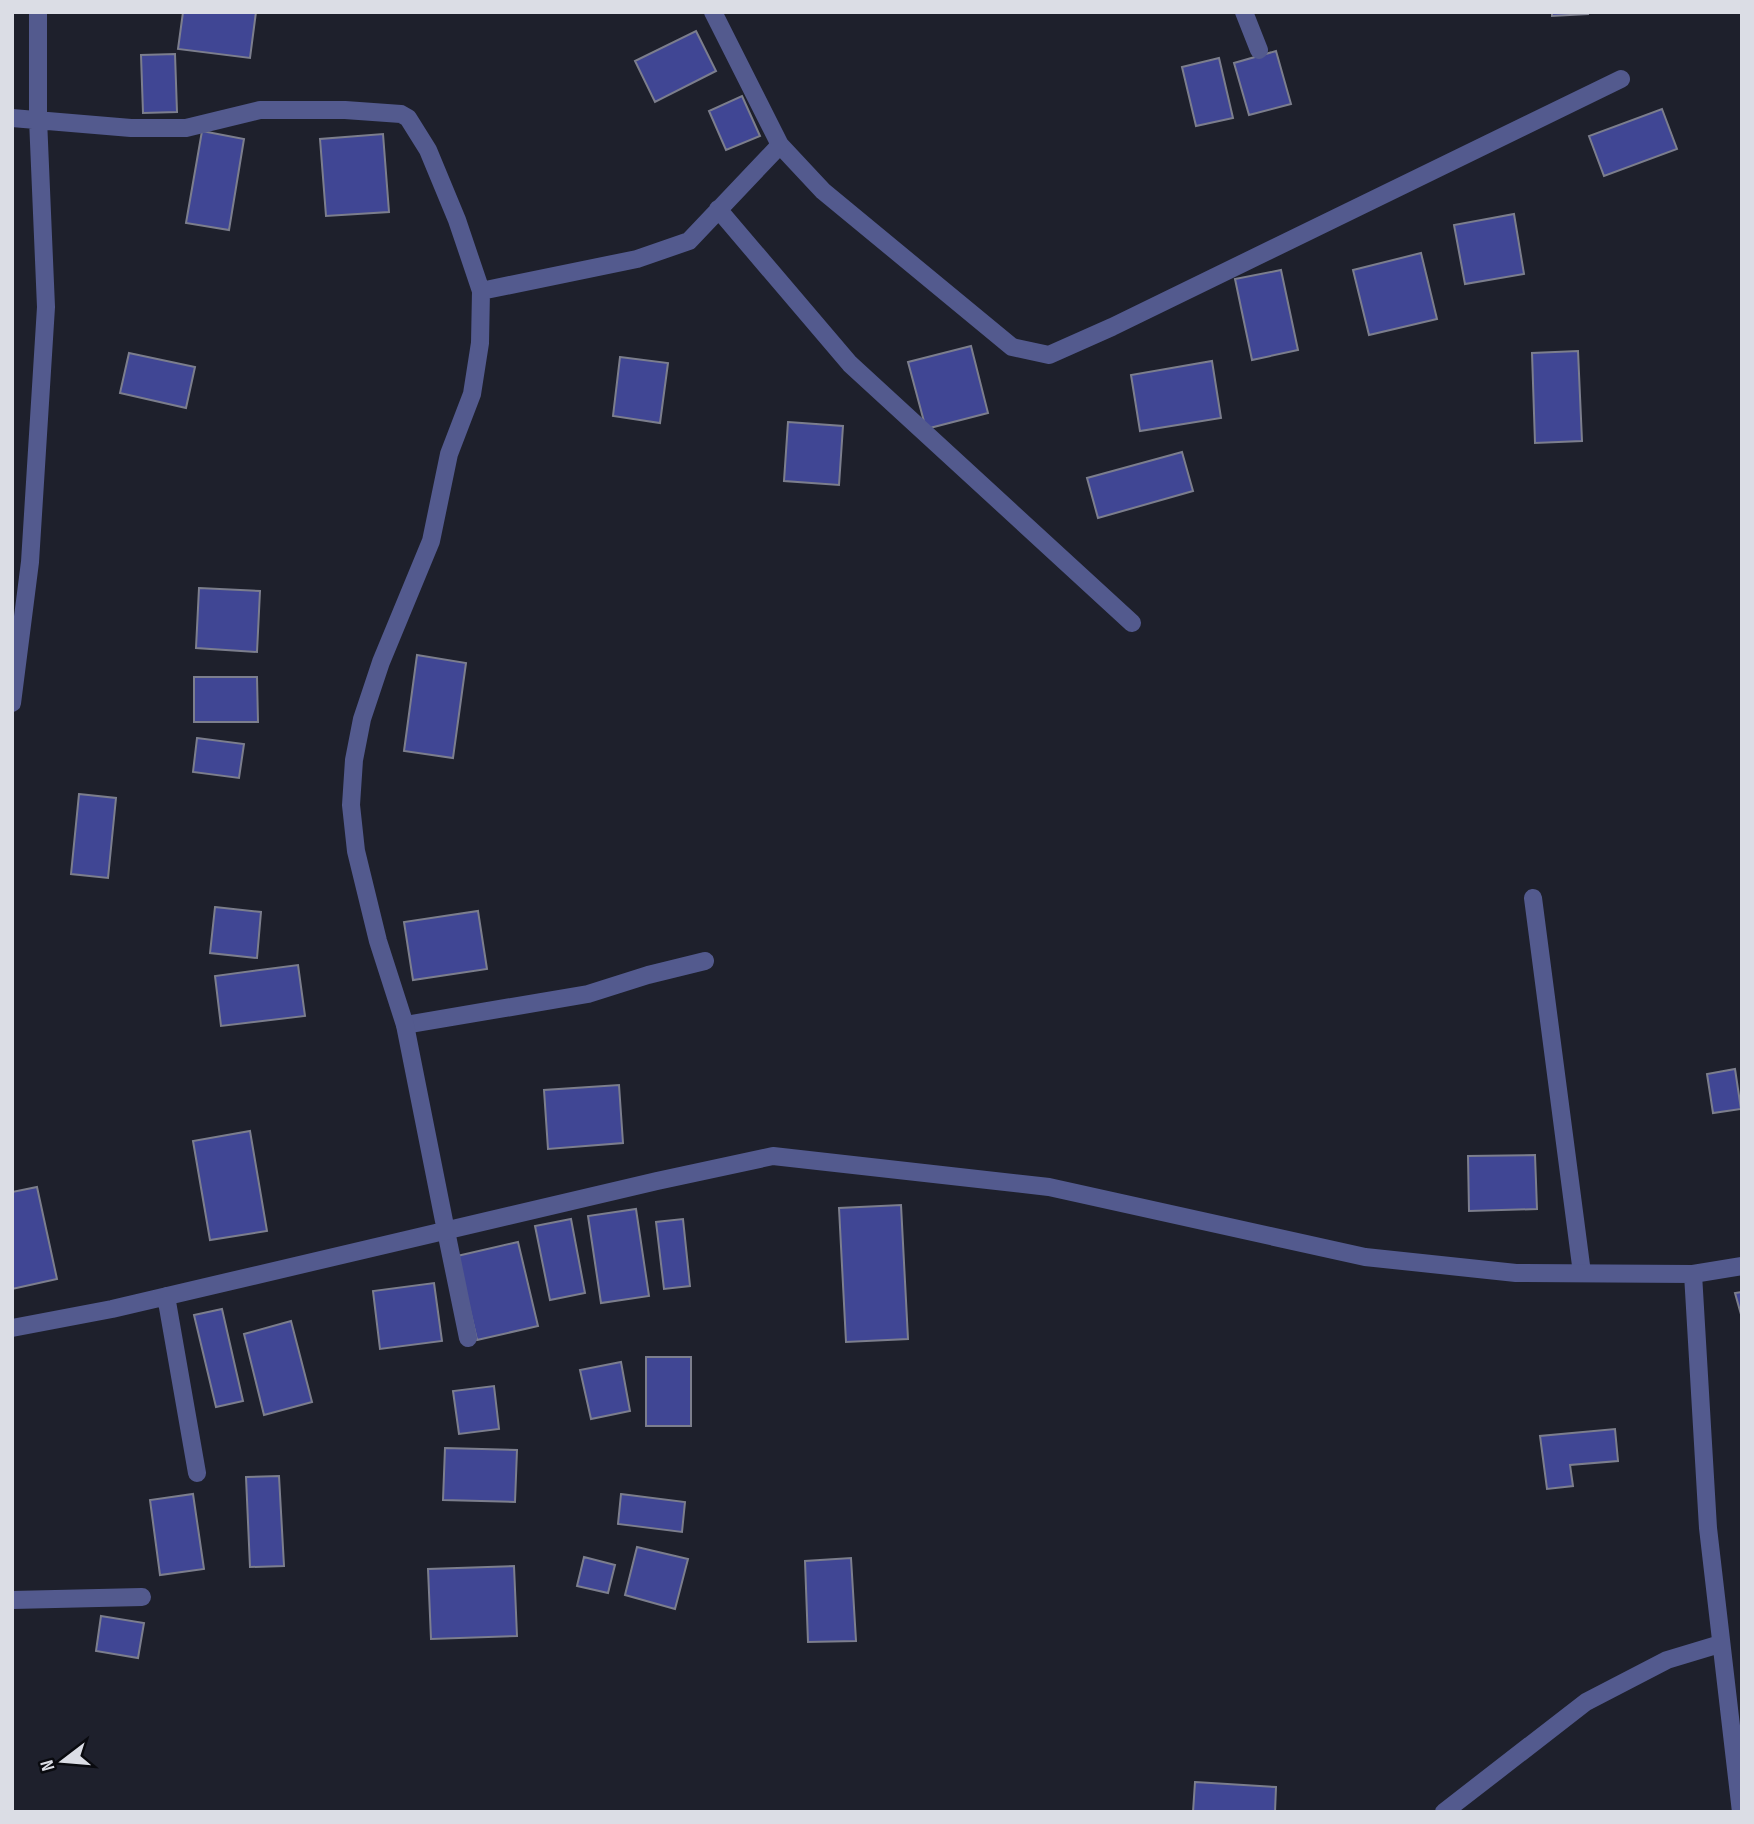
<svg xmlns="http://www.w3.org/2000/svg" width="1754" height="1824" font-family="'Sofia Sans Condensed',sans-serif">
	<rect width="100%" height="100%" fill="#1e202c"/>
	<path fill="#404694" stroke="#7c7e8d" stroke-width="2" d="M183,12H256L250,58L178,49Z
		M1552,12H1588V14L1552,16Z
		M696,31L716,71L655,102L635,61Z
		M1276,51L1291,104L1249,115L1234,63Z
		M175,54L177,112L143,113L141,55Z
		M1219,58L1233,118L1196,126L1182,67Z
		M742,96L760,136L726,150L709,111Z
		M1662,109L1677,149L1604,176L1589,136Z
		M202,131L244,139L229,230L186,223Z
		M383,134L389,212L326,216L320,139Z
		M1514,214L1524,274L1465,284L1454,225Z
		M1421,253L1437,319L1369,335L1353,270Z
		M1281,270L1298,350L1252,360L1235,279Z
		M971,346L988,413L926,429L908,362Z
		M1578,351L1582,441L1535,443L1532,353Z
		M129,353L195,367L186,408L120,393Z
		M620,357L668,363L660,423L613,416Z
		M1212,361L1221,418L1140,431L1131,375Z
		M788,422L843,426L839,485L784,481Z
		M1182,452L1193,491L1098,518L1087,478Z
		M199,588L260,591L257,652L196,648Z
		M417,655L466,663L453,758L404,751Z
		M194,677H257L258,722H194Z
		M197,738L244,744L239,778L193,772Z
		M79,794L116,798L108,878L71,874Z
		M215,907L261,912L257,958L210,953Z
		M478,911L487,969L413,980L404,922Z
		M298,965L305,1016L221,1026L215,976Z
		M1735,1069L1741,1109L1713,1113L1707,1074Z
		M619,1085L623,1143L548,1149L544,1090Z
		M250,1131L267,1231L210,1240L193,1141Z
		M1535,1155L1537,1209L1469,1211L1468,1156Z
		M37,1187L57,1279L12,1289V1192Z
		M901,1205L908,1339L846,1342L839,1208Z
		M636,1209L649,1296L601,1303L588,1216Z
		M571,1219L585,1293L550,1300L535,1226Z
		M683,1219L690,1286L664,1289L656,1222Z
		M518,1242L538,1326L477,1340L457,1256Z
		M434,1283L442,1341L380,1349L373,1291Z
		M1742,1292V1318L1735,1293Z
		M222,1309L243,1401L216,1407L194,1315Z
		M291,1321L312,1402L264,1415L244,1334Z
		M646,1357H691V1426H646Z
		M621,1362L630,1411L591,1419L580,1370Z
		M494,1386L499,1429L459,1434L453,1391Z
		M1615,1429L1618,1461L1570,1465L1573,1486L1547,1489L1540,1436Z
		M445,1448L517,1450L515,1502L443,1500Z
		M279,1476L284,1566L250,1567L246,1477Z
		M193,1494L204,1569L160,1575L150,1500Z
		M621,1494L685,1502L682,1532L618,1524Z
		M637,1547L688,1559L675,1609L625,1595Z
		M584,1557L615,1565L608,1593L577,1586Z
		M851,1558L856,1641L808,1642L805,1561Z
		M514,1566L517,1636L431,1639L428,1569Z
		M101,1616L144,1623L138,1658L96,1651Z
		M1195,1782L1276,1787L1275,1812H1193Z"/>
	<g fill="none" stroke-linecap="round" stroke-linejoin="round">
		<path stroke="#535a8e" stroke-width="18" d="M1533,898L1582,1273
			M405,1025L588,994L648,975L705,961
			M446,1231L468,1338"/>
		<path stroke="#535a8e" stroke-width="18" d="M713,12L780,145L823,191L1012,347L1049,355L1112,327L1621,79
			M1244,12L1259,50
			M12,118L131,128H186L260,110H345L401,114L408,118L428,150L457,220L481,291L480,343L472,394L449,454L431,541L381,662L362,719L354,760L351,805L356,851L378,941L405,1025L446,1231
			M718,209L850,364L1132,623
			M481,291L637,259L689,241L780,145
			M12,703L30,562L46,307L38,119V12
			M1693,1274L1742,1266
			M166,1296L197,1473
			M12,1328L112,1309L657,1181L773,1156L1049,1187L1365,1257L1516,1273L1693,1274L1708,1528L1741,1812
			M12,1600L142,1597
			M1444,1812L1586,1702L1667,1660L1720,1644"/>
	</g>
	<rect width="1754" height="1824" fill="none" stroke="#dbdde5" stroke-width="28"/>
	<g transform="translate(63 1761) rotate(254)" stroke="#090a0f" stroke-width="5" paint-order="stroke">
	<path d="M0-5L12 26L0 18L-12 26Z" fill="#dbdde5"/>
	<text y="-10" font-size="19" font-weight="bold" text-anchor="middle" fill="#dbdde5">N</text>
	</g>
</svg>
